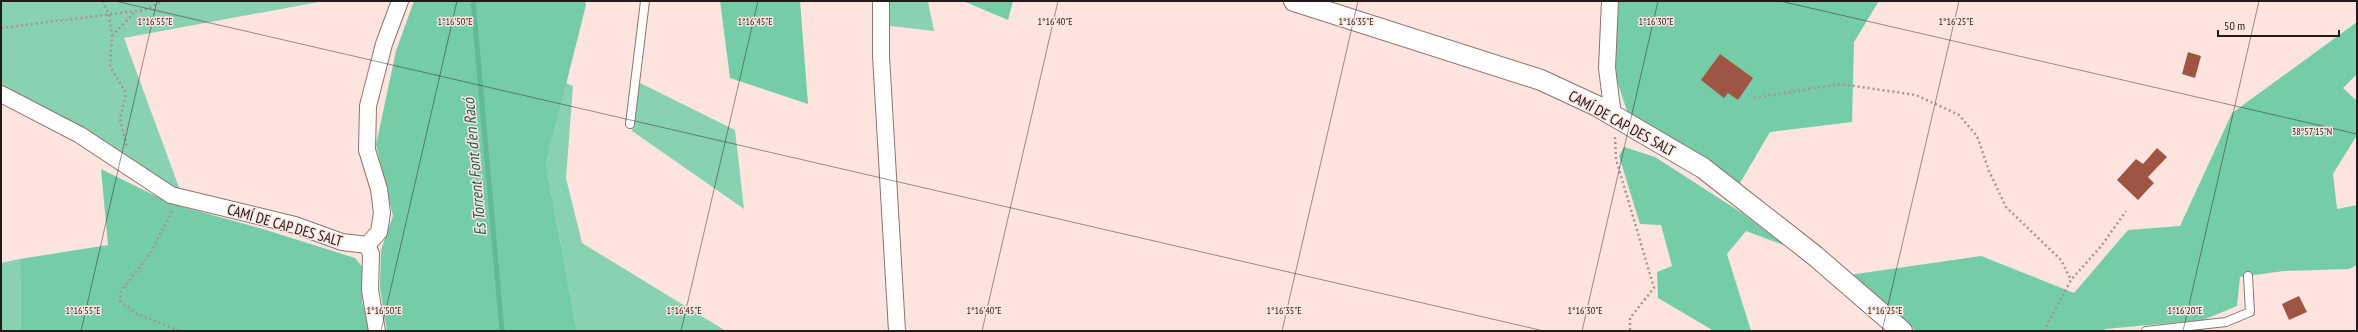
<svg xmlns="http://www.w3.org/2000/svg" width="2358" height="332" font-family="'PT Sans Narrow',sans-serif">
	<rect width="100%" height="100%" fill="#fde4de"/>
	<path fill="#88d2b1" d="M1,1H324L124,38L180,190L71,124L1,87Z
		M889,1H928L934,31L890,26Z
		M638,82L735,130L744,209L632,131Z
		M566,83L573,86L566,178L582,243L726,331H577L546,164Z
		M20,259L21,331H1V263Z"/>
	<path fill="#74cda7" d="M414,1H585L586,5L546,164L577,331H387L380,289L381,250L393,216L376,145L396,51Z
		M720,1H800L808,104L730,78Z
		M963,1H1013L1008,20Z
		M1619,1H1879L1854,42L1852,122L1770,132L1737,188L1629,117L1613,69Z
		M2357,22V74L2343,88L2357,101V135L2333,174L2337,209L2357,205V265L2349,269L2284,271L2240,277L2237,306L2203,320L2105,329L2103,331H1916L1849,275L1981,256L2074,293L2128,230L2180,226L2232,113Z
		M1624,147L1655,157L1742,213L1786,246L1746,231L1727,254L1751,331H1714L1658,298L1657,272L1672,266L1661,225L1640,224L1619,156Z
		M101,169L172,204L263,229L355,258L364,269L362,301L370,331H21L20,259L108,245Z"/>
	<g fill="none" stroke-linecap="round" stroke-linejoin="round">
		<path stroke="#60ba95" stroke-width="5" d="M473,1L502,331"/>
	</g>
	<path fill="#a05544" d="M2188,52L2201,56L2195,78L2182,74Z
		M1720,54L1753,78L1738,100L1728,93L1724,98L1701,80Z
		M2157,148L2167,157L2148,177L2154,183L2138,200L2117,180L2136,159L2143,164Z
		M2299,296L2307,312L2289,320L2282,304Z"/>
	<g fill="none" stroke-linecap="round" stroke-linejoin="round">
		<g stroke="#8f736d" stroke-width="10">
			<path id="service" d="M630,124L645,1
				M2146,331L2226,322L2250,312L2248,276"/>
		</g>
		<g stroke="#8f736d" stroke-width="18">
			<path id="minor" d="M881,1V56L897,331
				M1610,1L1607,68L1613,116
				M1,94L80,135L171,195L295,225L342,242L367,245L379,232L382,213L379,189L367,150L368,106L384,44L400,1
				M367,245L371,254L370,290L377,331"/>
		</g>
		<g stroke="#8f736d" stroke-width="22">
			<path id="tertiary" d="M1294,1L1541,80L1597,106L1703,168L1814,255L1902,331"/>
		</g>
		<path stroke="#a89590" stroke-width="2.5" stroke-dasharray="2 3" stroke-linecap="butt" d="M103,1L109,15L112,36L110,66L126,93L120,119L127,147
			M1,28L144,10L164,1
			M112,36L135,12
			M1754,98L1840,84L1916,95L1959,115L1977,136L1989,171L2006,207L2061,260L2071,280
			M1615,137L1616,159L1654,288L1630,318V331
			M172,211L150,254L121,291L120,301L137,314L180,331
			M2044,331L2071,280L2102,245L2126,211"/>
		<use href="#service" stroke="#fff" stroke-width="8"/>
		<use href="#minor" stroke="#fff" stroke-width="16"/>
		<use href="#tertiary" stroke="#fff" stroke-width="20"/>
	</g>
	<path fill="none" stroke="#241a17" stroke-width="1" stroke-opacity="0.45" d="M115,1L1544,331M1780,1L2357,134M81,331L157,1M381,331L457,1M681,331L758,1M982,331L1058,1M1282,331L1358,1M1582,331L1658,1M1882,331L1959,1M2183,331L2259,1"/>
	<g text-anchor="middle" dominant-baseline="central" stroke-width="3" stroke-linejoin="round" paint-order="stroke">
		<g font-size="15" fill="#241a17" stroke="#fde4de">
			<text transform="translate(1622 123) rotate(29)">CAMÍ DE CAP DES SALT</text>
			<text transform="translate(285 225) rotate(16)">CAMÍ DE CAP DES SALT</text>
		</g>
		<g font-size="16" font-style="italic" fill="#1b6047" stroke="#fde4de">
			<text transform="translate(474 167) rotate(-95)">Es Torrent Font d'en Racó</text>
		</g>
	</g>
	<g font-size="10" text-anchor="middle" fill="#241a17" stroke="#fde4de" stroke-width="3" stroke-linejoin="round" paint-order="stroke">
		<text x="155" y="25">1°16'55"E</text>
		<text x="455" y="25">1°16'50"E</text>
		<text x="755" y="25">1°16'45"E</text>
		<text x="1055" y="25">1°16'40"E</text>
		<text x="1356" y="25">1°16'35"E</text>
		<text x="1656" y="25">1°16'30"E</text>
		<text x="1956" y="25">1°16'25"E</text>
		<text x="2312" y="135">38°57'15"N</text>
		<text x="83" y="314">1°16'55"E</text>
		<text x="384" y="314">1°16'50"E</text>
		<text x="684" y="314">1°16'45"E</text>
		<text x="984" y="314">1°16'40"E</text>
		<text x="1284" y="314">1°16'35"E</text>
		<text x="1585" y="314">1°16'30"E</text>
		<text x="1885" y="314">1°16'25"E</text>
		<text x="2185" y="314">1°16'20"E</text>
	</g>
	<rect width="2358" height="332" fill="none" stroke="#241a17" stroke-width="4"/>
	<path d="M2218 30v6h121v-6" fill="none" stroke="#241a17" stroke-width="2"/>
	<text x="2224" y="30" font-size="12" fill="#241a17" stroke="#fde4de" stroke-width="3" paint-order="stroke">50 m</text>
</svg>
